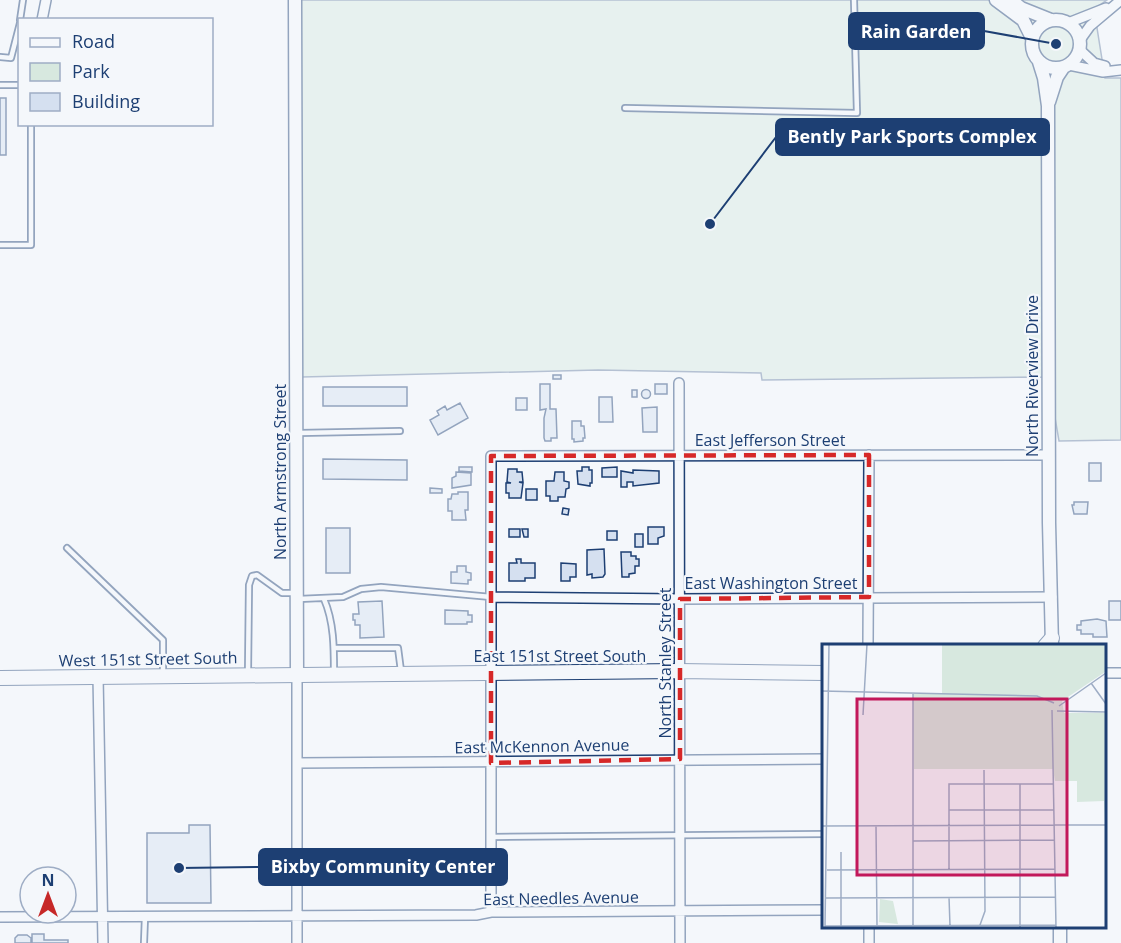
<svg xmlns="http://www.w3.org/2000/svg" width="1121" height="943" font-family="'Open Sans',sans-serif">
	<rect width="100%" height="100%" fill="#f4f7fb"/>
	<path fill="#d7e8df" stroke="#687fa3" stroke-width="1.5" d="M296,0H1107L1094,9L1105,78H1121V440L1059,441L1048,377L762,380L761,373L598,370L302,377Z"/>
	<path fill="#d5e0f0" stroke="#1d3f73" stroke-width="1.5" d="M0,98H6V155H0Z
		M553,375H561V379H553Z
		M540,384H550V409H556L557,438H551V441H545L544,438V418L546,409L540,410Z
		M655,384H667V394H655Z
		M323,387H407V406H323Z
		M641.5 394a4.5 4.5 0 1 1 9 0a4.5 4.5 0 1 1-9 0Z
		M632,390H637V397H632Z
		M599,397H612L613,422H599Z
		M516,398H527V410H516Z
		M460,403L468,418L438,435L430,420L439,415L437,411L445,406L447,410Z
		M657,407V432H643L642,408Z
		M572,421H581V426H584L585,438H583V441L574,442V439H572Z
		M323,459L407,460V480L323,479Z
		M1089,463H1101V481H1089Z
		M459,467H472V472L459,471Z
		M582,467H589V470H592V483H590V486L578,484L577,471H582Z
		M617,467V477H602V468Z
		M508,469H517V472H522L523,482H519L523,483L521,498H509V493H506V483H511L507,482Z
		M633,470L659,471V483L633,486V482H627V487H621V471L633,473Z
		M456,472L471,473V485L452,488V478L456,476Z
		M555,472H564V481L569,482V488L566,489L565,497H558V501H550V496H546V481H554Z
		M430,488L442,489V493H430Z
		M526,489H537V500H526Z
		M458,492H468V510H465L466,520H452V511H448V499H451L452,494H458Z
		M1074,502H1088L1087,514H1074L1072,505H1074Z
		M563,508L569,509L568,515L562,514Z
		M648,527H664V536L658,538V544H648Z
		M326,528H350V573H326Z
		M509,529H520V537H509Z
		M522,529H528V537H524Z
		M607,531H617V540H607Z
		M635,534H643V547H635Z
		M604,549L605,574L603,577L592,578V574L587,575V550Z
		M621,552H631V556H636V559H639V566H635V573L629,574V577H622Z
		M516,559H521V563H535V578H525V581H509V563H517Z
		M561,563L576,564V577H570V581H561Z
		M457,566H466V572L471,573V580H468V584L451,583V572H457Z
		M382,601L384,637L360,638V625H355V620H353V614H359L358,602Z
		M1109,601H1121V620H1109Z
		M445,610L468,611V615H472V622H467V624H445Z
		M1097,619L1106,621L1107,637H1093V634H1081V630H1077V625H1081V621Z
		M189,825H210L211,903H147V833H189Z
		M32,934H44V940H68V943H32Z
		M18,935H27L31,938V943H15V938Z"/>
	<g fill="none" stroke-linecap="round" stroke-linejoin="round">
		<g stroke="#1d3f73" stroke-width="8">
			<path id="service" d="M20,20L23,0
				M0,57L11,58L20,23
				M0,85H20
				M625,108L857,113L854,0
				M0,245H31V124
				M299,433L400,431
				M67,548L163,640V675
				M299,599L343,597L361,589L381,587L491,597
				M324,599C334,622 334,648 334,673
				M334,648H398L401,671
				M248,672L249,585L252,576L257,575L282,593H296
				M491,837L824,834
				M144,943L145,917"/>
		</g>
		<g stroke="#1d3f73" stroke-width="12">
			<path id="minor" d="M42,20L46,0
				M1068,23L1106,8
				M1080,40L1090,26L1121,0
				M1080,50L1094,63L1105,66
				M1069,65L1103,72L1121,70
				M679,383L680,943
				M491,597L680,599L1052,597
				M868,646L869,455
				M1104,673H1121
				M297,674V943
				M98,676L103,943
				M297,763L824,759
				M491,912V456L1049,455
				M0,917L476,915L491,912L824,910
				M869,926V943"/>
		</g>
		<g stroke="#1d3f73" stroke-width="15">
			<path id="tertiary" d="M295,0L297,674
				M996,0L1023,20L1032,38
				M1011,0L1021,8L1051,20
				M1032 44a24 24 0 1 1 48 0a24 24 0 1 1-48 0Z
				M1039,62L1044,78L1048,106L1049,523L1052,646
				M1049,102L1057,77L1063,68
				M1060,926V943"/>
		</g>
		<g stroke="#1d3f73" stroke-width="16">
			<path id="secondary" d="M1045,646L1052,638
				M0,678L679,671L824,673"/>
		</g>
		<use href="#service" stroke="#f4f7fb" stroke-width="4.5"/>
		<use href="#minor" stroke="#f4f7fb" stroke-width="9"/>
		<use href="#tertiary" stroke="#f4f7fb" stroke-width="12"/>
		<use href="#secondary" stroke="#f4f7fb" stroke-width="14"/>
	</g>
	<path d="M0 0H1121V943H0ZM869,455V597L680,599V759L491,763V456Z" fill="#f4f7fb" fill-opacity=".55" fill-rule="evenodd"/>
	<path fill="none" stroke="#d62828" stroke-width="4.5" stroke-dasharray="12 8" stroke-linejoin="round" d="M869,455V597L680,599V759L491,763V456Z"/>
	<g text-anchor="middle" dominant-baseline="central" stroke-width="4.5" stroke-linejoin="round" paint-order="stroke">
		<g font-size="16" fill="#1d3f73" stroke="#f4f7fb">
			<text transform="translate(1032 376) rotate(-90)">North Riverview Drive</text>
			<text x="770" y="440">East Jefferson Street</text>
			<text transform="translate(280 472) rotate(-90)">North Armstrong Street</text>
			<text x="771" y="583">East Washington Street</text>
			<text x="560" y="656">East 151st Street South</text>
			<text transform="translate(148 659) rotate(-1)">West 151st Street South</text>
			<text transform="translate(665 663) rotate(-90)">North Stanley Street</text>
			<text transform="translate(542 746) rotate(-1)">East McKennon Avenue</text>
			<text transform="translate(561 898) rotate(-1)">East Needles Avenue</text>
		</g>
	</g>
	<g transform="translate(822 644)">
		<rect width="284" height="284" fill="#f4f7fb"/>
		<path d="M120,0H283V28L240,57L242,69H283V178L282,157L255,158V137H233L231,125H92L91,50H120ZM58,255L71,257L76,280L57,278Z" fill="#d7e8df"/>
		<path fill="none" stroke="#9eadc5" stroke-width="1.5" d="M269,39L284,60M0,47L215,52L232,59M91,50V282M237,62L284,29M230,66L234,283M235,67L284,68M41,71L45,0M198,140V283M127,166H232M232,181H284M0,182L232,181M54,182L55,282M91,197L232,196M19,208V282M127,225V140H232M5,226L233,225M127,253L128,282M4,254L234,253M158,281L163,267L162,126M3,282L234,281M3,283L7,0"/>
		<path fill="#c2185b" fill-opacity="0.15" stroke="#c2185b" stroke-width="3" d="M35,55H245V231H35Z"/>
		<rect width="284" height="284" fill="none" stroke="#1d3f73" stroke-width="3"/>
	</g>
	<path fill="none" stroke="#1d3f73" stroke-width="2" d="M1056 44L984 31M710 224L776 137M179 868L259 867"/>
	<g fill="#1d3f73" stroke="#f4f7fb" stroke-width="2">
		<circle cx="1056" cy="44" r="6"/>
		<circle cx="710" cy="224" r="6"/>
		<circle cx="179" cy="868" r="6"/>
	</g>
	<g fill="#1d3f73" stroke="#1d3f73" stroke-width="2">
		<rect x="849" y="13" width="135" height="36" rx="6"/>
		<rect x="776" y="119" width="273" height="36" rx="6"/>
		<rect x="259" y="849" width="248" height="36" rx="6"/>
	</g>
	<g font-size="18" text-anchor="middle" font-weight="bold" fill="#fff">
		<text x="916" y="38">Rain Garden</text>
		<text x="912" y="143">Bently Park Sports Complex</text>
		<text x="383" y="873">Bixby Community Center</text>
	</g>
	<rect x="18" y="18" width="195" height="108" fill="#f4f7fb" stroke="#9eadc5" stroke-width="1.5"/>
	<rect x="30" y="38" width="30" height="9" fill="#f4f7fb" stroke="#9eadc5" stroke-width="1.5"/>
	<text x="72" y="48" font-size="18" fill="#1d3f73">Road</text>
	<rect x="30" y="63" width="30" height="18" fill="#d7e8df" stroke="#9eadc5" stroke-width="1.5"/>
	<text x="72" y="78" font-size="18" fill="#1d3f73">Park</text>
	<rect x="30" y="93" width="30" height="18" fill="#d5e0f0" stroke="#9eadc5" stroke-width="1.5"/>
	<text x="72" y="108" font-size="18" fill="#1d3f73">Building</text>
	<g transform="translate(48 895)"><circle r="28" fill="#f4f7fb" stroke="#9eadc5" stroke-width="1.5"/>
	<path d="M0-4.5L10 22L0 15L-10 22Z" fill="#c62828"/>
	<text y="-9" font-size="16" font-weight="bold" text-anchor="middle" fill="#1d3f73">N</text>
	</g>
</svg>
